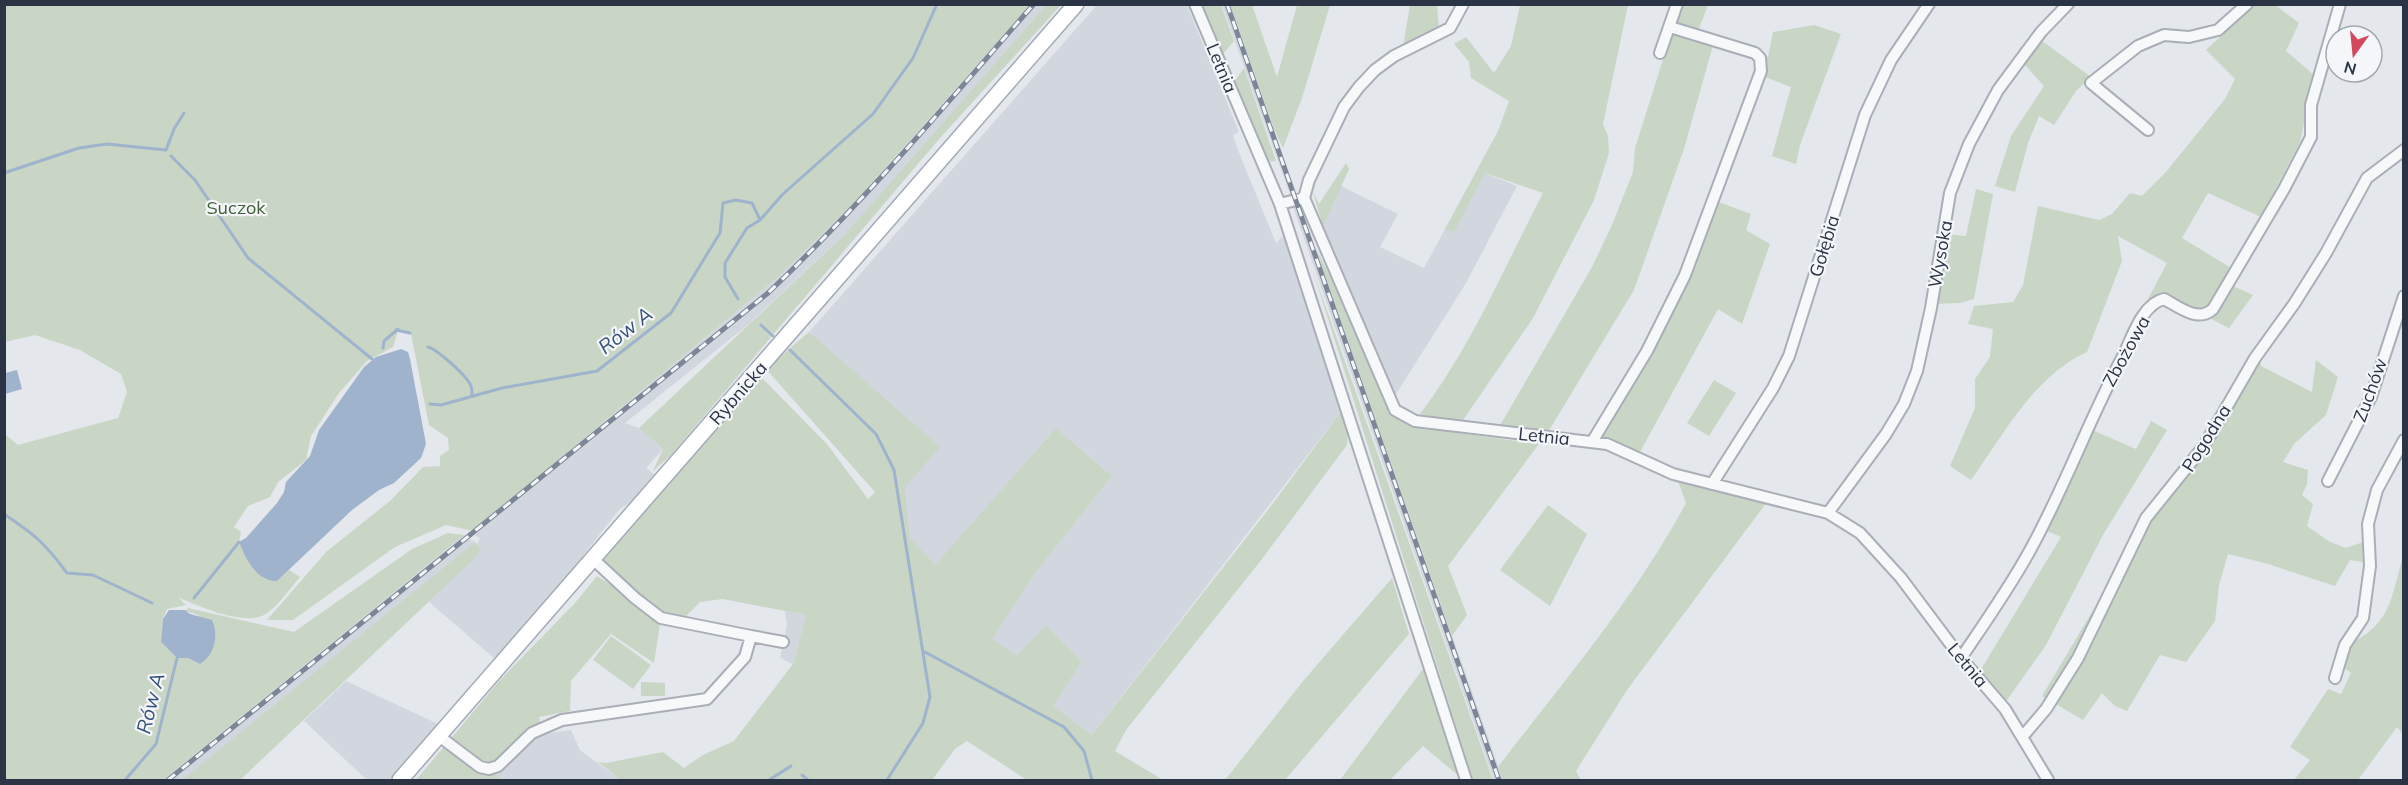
<svg xmlns="http://www.w3.org/2000/svg" width="2408" height="785" font-family="Mulish,sans-serif">
	<rect width="100%" height="100%" fill="#e4e7ec"/>
	<path fill="#d2d6de" d="M1030,5H1046L844,235L744,328L625,423L639,428L663,449L646,468L654,474L630,503L621,508L606,526L541,610L494,658L429,602L480,550L477,545L480,538L471,533L779,276L855,202Z
		M1097,5H1187L1239,132L1233,135L1237,148L1276,243L1283,236L1343,409L1092,735L1052,706L1082,661L1046,625L1017,657L991,639L1033,576L1112,476L1056,428L935,566L910,538L905,487L809,332Z
		M1222,5H1230L1296,196L1291,197Z
		M1484,173L1517,186L1466,283L1393,399L1323,227L1341,186L1398,214L1380,247L1424,268L1445,229L1454,231Z
		M1292,204H1298L1334,299L1503,780H1494Z
		M464,535L475,542L273,709L182,780H163Z
		M785,611L806,615L793,664L780,658L787,625Z
		M346,681L438,724L389,780H367L304,721Z
		M571,730L580,750L619,779L617,780H500L496,775L534,738L543,734Z"/>
	<path fill="#c9d6c5" d="M5,5H1030L855,202L779,276L473,531L446,525L395,547L293,620H267L326,552L390,501L423,467L440,466V456L449,450L448,438L429,425L411,334L398,331L393,347L367,361L339,393L311,436L306,460L278,482L270,497L248,506L234,527L241,532L239,542L256,570L263,577L277,581L289,570L300,577C289,589 279,606 264,615C244,626 197,606 178,597L186,605L167,609L163,619L161,642L177,658H188L200,664L213,649L215,635L198,615L186,611L188,608L294,632L412,549L448,533L464,535L163,780H5L4,433L18,445L118,418L127,392L121,374L80,350L35,335L5,342Z
		M1046,5H1061L940,138L671,455L653,471L663,449L639,428L844,235Z
		M1202,5H1221L1234,41L1223,54Z
		M1230,5H1252L1277,77L1297,5H1330L1302,98L1283,148L1274,129Z
		M1410,5H1437L1439,28L1403,46Z
		M1520,5H1628L1603,124L1608,136L1609,153L1594,200L1533,318L1461,423L1420,414C1471,347 1504,268 1543,193L1485,173L1454,232L1445,229L1498,131L1509,101L1471,78L1469,62L1454,44L1466,37L1494,73L1511,46Z
		M1681,5H1708L1698,31L1680,27L1677,21Z
		M2255,5H2275L2299,23L2286,51L2314,75L2300,142L2261,217L2208,193L2182,238L2233,269L2213,304L2205,311C2185,310 2169,296 2148,299L2167,263L2118,236L2122,261L2087,352C2034,376 2004,434 1971,480L1950,466L1975,408V379L1990,357L1993,329L1968,324L1974,306L2013,302L2023,285L2038,206L2099,220L2112,214L2130,193L2142,196L2166,172L2225,99L2235,79L2206,50Z
		M1814,25L1841,34L1800,145L1796,164L1772,156L1791,87L1762,76L1761,54L1768,57L1773,32Z
		M1672,31L1713,45L1684,149L1634,290L1548,432L1498,429L1592,267L1612,225L1633,172L1635,148Z
		M2032,37L2045,43L2091,77L2076,91L2054,125L2039,116L2028,143L2015,192L1995,186L2011,136L2044,86L2017,56Z
		M1244,68L1276,161L1267,162L1234,82Z
		M1346,163L1349,169L1323,227L1313,192L1319,204Z
		M1976,189L1993,194L1974,299L1960,303L1935,304L1947,234L1966,236Z
		M1716,201L1751,214L1746,230L1770,244L1742,324L1718,309L1640,452L1599,438Z
		M1315,247L1405,421L1458,433L1539,444L1448,566L1467,615L1452,636Z
		M1313,271L1493,780H1473Z
		M2231,285L2253,295L2229,328L2209,318Z
		M809,332L940,447L905,487L910,538L935,565L1056,428L1112,476L1033,576L992,639L1017,656L1046,625L1082,661L1053,706L1092,735L1271,506L1343,409L1348,426L1347,445L1262,559L1126,730L1115,751L1163,780H1027L967,741L955,749L932,780H617L618,778L598,762L606,763L663,752L684,768L703,755L734,741L793,664L806,615L723,599L700,602L686,616L667,613L660,624L654,663L611,634L571,681L570,711L539,717L543,734L534,738L496,774L500,780H416L500,680L575,603L597,576L618,589L603,559L760,376L827,444L868,499L875,492L766,369Z
		M2259,358L2261,366L2312,392L2316,360L2338,377L2326,415L2294,444L2283,462L2308,470L2307,484L2302,495L2313,504L2307,526L2330,542L2346,548L2366,541L2367,563L2350,560L2335,586L2265,563L2228,554L2219,585L2215,621L2186,662L2160,655L2127,711L2115,706L2102,693L2083,720L2042,696L2095,607L2103,610L2147,522Z
		M1714,380L1736,393L1709,436L1687,423Z
		M2151,421L2167,430L2103,535L2046,645L2005,703L1980,671L2061,537L2045,530L2090,429L2136,449Z
		M1678,481L1767,502L1627,690L1576,771L1581,780H1503L1498,767C1563,682 1635,598 1686,503Z
		M1548,505L1587,534L1550,606L1500,570Z
		M475,542L481,549L474,559L240,780H182Z
		M2403,557V734L2397,727L2358,780H2294L2310,760L2290,747L2328,689L2341,694L2351,673L2343,667L2353,642C2392,622 2391,596 2403,557Z
		M1392,578L1409,634L1285,780H1225L1304,680Z
		M611,636L651,665L633,689L593,660Z
		M1423,669L1460,777L1423,746L1390,780H1340Z
		M641,682L665,683V696H641Z"/>
	<path fill="#9fb4cc" d="M401,349L408,352L410,359L426,444L421,458L394,483L379,490L352,510L277,581C256,581 246,559 239,542L246,538L277,503L284,492L286,482L310,456L319,430L364,367L376,357Z
		M17,370L22,389L5,394V373Z
		M169,610H185L190,614L212,620C219,635 215,655 200,664L188,658H177L161,642L163,619Z"/>
	<g fill="none" stroke-linecap="round" stroke-linejoin="round">
		<path stroke="#9fb4cc" stroke-width="3" d="M171,156L195,180L248,258L372,359
			M4,173L79,148L107,144L166,150L174,129L184,113
			M738,299L725,277V263L747,228L760,220L783,194L873,114L913,58L937,4
			M761,325L773,336
			M396,330L410,333
			M428,347C438,350 467,376 471,386C472,389 472,392 472,395
			M383,348L384,341L398,329
			M790,350L876,434L894,470L930,697L923,723L887,780
			M430,404L441,405L502,388L597,371L671,313L720,233L723,203L736,200L752,203L760,220
			M4,514C35,535 44,542 67,573L93,575L152,603
			M194,598L239,542
			M923,651L1064,727L1084,751L1092,780
			M802,775L808,780
			M125,780L156,744L177,658
			M769,780L791,766"/>
		<g stroke="#a9aeb7" stroke-width="14">
			<path id="minor" d="M1195,4L1280,204L1466,780
				M1463,4L1450,28L1394,56L1375,70L1359,87L1344,107L1309,180L1304,198L1395,410L1415,421L1607,444L1673,474L1828,513L1860,533L1901,578L1961,658L2005,709L2048,780
				M1660,53L1677,4
				M2148,130L2091,83L2138,46L2164,35L2189,37L2218,30L2247,4
				M1280,204L1304,198
				M1592,442L1647,351L1685,275L1761,71L1760,58L1755,53L1670,27
				M2328,481L2371,397L2404,296
				M1712,484L1773,388L1789,356L1865,115L1891,60L1929,4
				M1828,513L1886,434L1904,404L1917,371L1931,308L1950,193L1969,144L1998,90L2041,32L2068,4
				M751,636L783,642
				M1961,658C1984,624 2008,590 2028,554C2064,490 2088,421 2123,356C2132,338 2142,304 2164,299C2179,307 2198,323 2213,309L2284,189L2311,137V105L2340,4
				M2335,678L2345,645L2363,618L2370,566L2368,524L2377,490L2404,440
				M439,736L480,767L489,769L498,766L532,733L562,720L707,699L745,657L751,636L661,618L635,598L593,559
				M2023,736L2046,709L2078,658L2146,518L2204,446L2255,358L2294,304L2326,253L2367,178L2404,150"/>
		</g>
		<g stroke="#a3abb8" stroke-width="18">
			<path id="primary" d="M400,780L1076,4"/>
		</g>
		<use href="#minor" stroke="#f7f8fa" stroke-width="10"/>
		<use href="#primary" stroke="#fff" stroke-width="15"/>
		<g stroke="#7d8696" stroke-width="5">
			<path id="rail" d="M1227,4L1499,780
				M168,780L768,293C863,203 947,103 1034,4"/>
		</g>
		<use href="#rail" stroke="#f4f6f9" stroke-width="3" stroke-dasharray="9" stroke-linecap="butt"/>
	</g>
	<g text-anchor="middle" dominant-baseline="central" stroke-width="4.5" stroke-linejoin="round" paint-order="stroke">
		<g font-size="18" fill="#2b3445" stroke="#f4f6f9">
			<text transform="translate(1222 68) rotate(67)">Letnia</text>
			<text transform="translate(1824 246) rotate(-73)">Gołębia</text>
			<text transform="translate(1940 254) rotate(-80)">Wysoka</text>
			<text transform="translate(2126 351) rotate(-61)">Zbożowa</text>
			<text transform="translate(2370 390) rotate(-70)">Zuchów</text>
			<text transform="translate(738 393) rotate(-49)">Rybnicka</text>
			<text transform="translate(1544 436) rotate(6)">Letnia</text>
			<text transform="translate(2206 438) rotate(-58)">Pogodna</text>
			<text transform="translate(1968 665) rotate(50)">Letnia</text>
		</g>
		<g font-size="18" fill="#3f6138" stroke="#f4f6f9">
			<text x="236" y="207">Suczok</text>
		</g>
		<g font-size="20" font-style="italic" fill="#34527a" stroke="#f4f6f9">
			<text transform="translate(625 330) rotate(-38)">Rów A</text>
			<text transform="translate(150 703) rotate(-76)">Rów A</text>
		</g>
	</g>
	<rect width="2408" height="785" fill="none" stroke="#2b3445" stroke-width="12"/>
	<g transform="translate(2354 54) rotate(195)"><circle r="28" fill="#f4f6f9" stroke="#a4a8b1" stroke-width="1.5"/>
	<path d="M0-4.5L10 22L0 15L-10 22Z" fill="#d1495b"/>
	<text y="-9" font-size="16" font-weight="bold" text-anchor="middle" fill="#2b3445">N</text>
	</g>
</svg>
